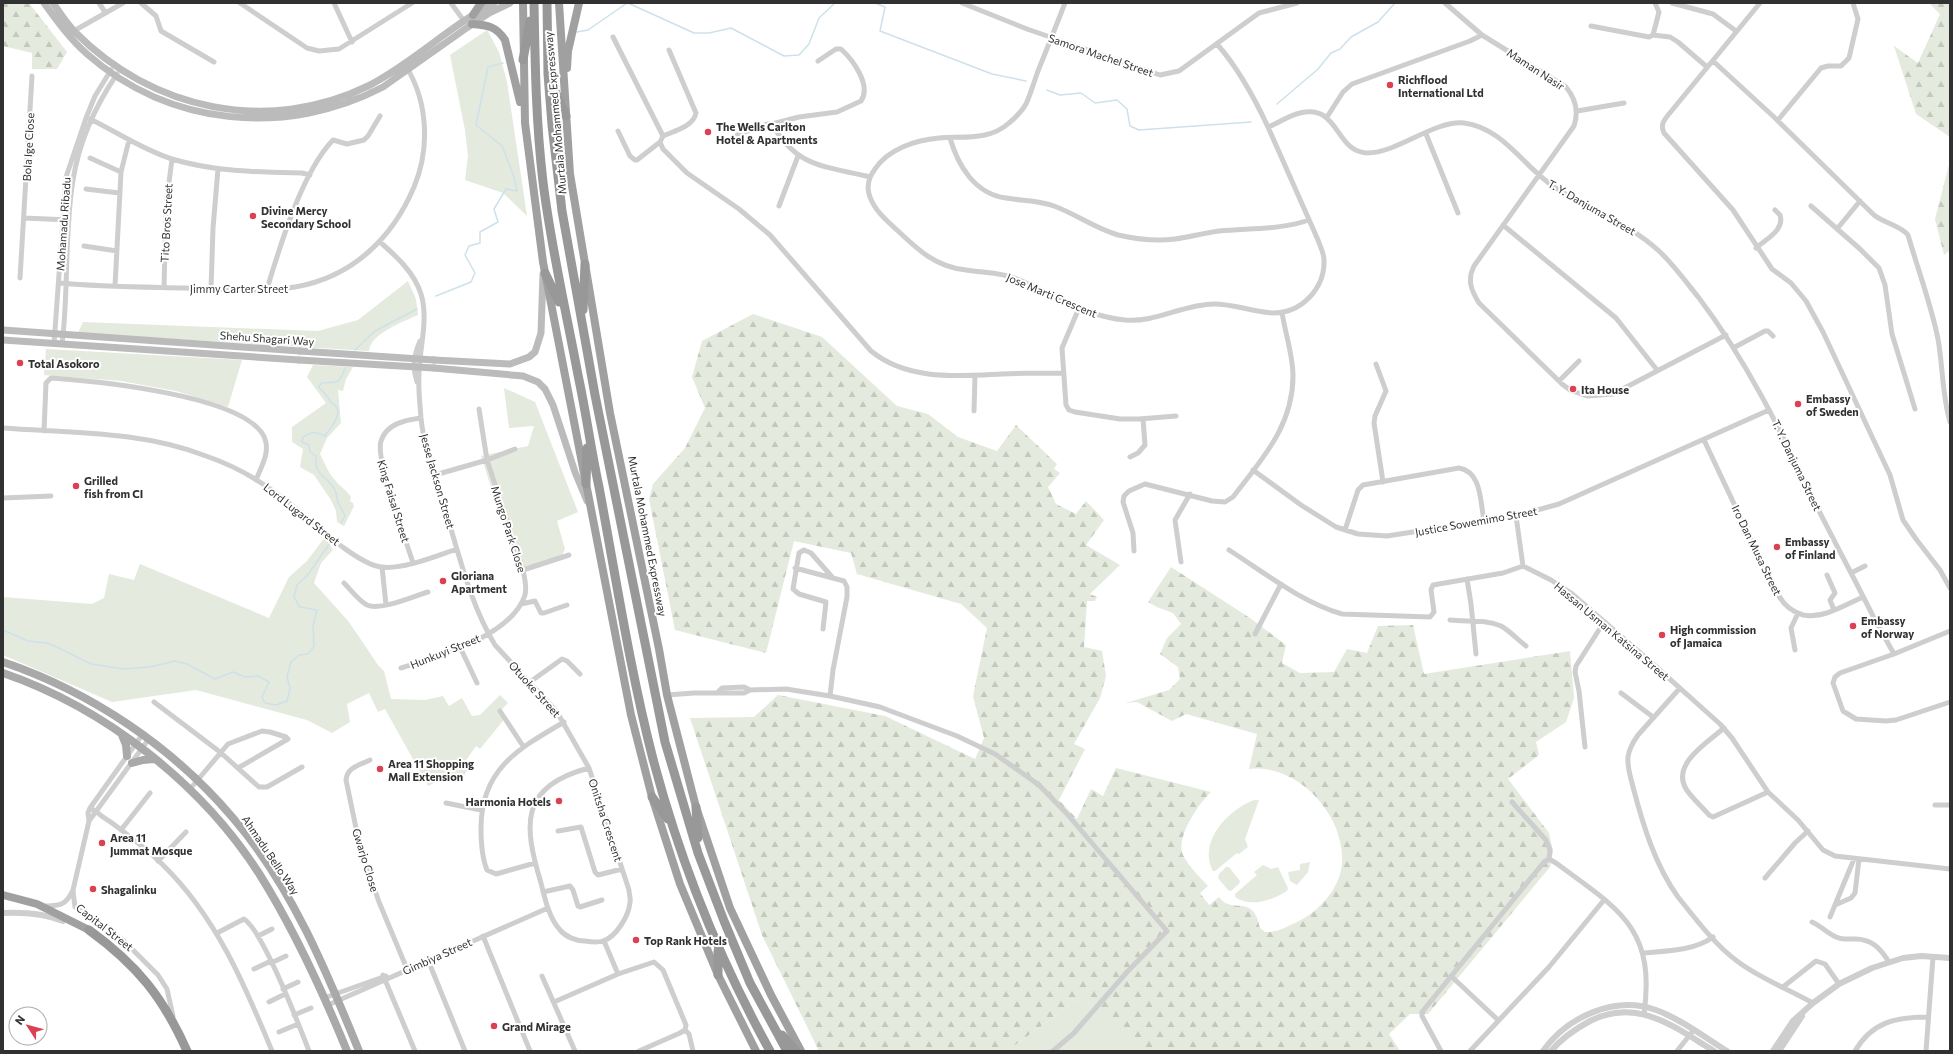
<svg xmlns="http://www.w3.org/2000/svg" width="1953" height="1054" font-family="Commissioner,sans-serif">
	<defs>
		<pattern id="forest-firs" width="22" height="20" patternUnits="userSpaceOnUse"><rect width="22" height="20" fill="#e4eadd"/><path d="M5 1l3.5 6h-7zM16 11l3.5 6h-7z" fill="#c4c9be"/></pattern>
	</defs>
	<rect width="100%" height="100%" fill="#fff"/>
	<path fill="#e4eadd" d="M487,30L499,52L507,82L527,216L503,193L465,180L468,156L465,130L450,55Z
		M408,281L416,299L418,315C403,322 371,333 369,351L78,333L83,322L318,331L358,320Z
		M46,349L242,360L228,407L176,391L121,381L44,375Z
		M313,365L353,367L346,379L343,391L338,390L341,423L327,438L320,454C325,463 328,473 335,480C340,487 346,489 351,497L350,501L353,503L354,506L344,526L337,522L336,511L331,500L314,475L300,467L303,449L292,442V427L326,403L307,377Z
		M504,388L535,402L578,512L557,521L565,549L562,555L518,571L481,456L528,446L534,426L509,428Z
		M325,537L333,550L321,563L314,583L349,622L378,665L384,671L391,699L425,700L443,696L449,706L462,698L472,716L480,715L500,695L508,703L501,710L506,717L480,749L476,746L464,763L469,767L460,783L445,778L428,786L385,709L378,712L369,693L347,704L350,722L332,733L307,720L196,690L112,702L3,655V597L92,604L104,598L109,574L134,580L140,564L269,618L289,577L307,561Z
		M1254,800H1259L1245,839L1248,847L1239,854L1237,853L1215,871H1213C1197,842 1229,809 1254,800Z
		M1310,862L1308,872L1297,885L1290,881L1288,872L1300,870V864Z
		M1263,865L1271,869L1278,867L1288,888L1287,891C1272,900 1251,908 1235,897V894L1257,875L1254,872Z
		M1226,867H1229L1240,881L1239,884L1231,891L1228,890L1218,878L1219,874Z
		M1080,998L1136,1035L1132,1051H1007Z"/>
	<path fill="url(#forest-firs)" d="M3,3H29L67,52L57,69H32V53L3,46Z
		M1929,3H1950V137L1916,114L1894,46L1918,63L1940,14Z
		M1950,161V250L1944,255L1935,219Z
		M753,314L822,337L897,406L928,414L958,437L997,451L1016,425L1057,464L1054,469L1060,473L1048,487L1056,504L1076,514L1086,501L1104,520L1086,545L1120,565L1090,594L1097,597L1095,601H1087L1084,647L1102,651L1106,676L1100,698L1074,744L1085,749L1059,800L1077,819L1091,789L1103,796L1116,768L1211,792C1199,803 1175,838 1183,855C1188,866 1200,877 1208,886L1200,893L1209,905L1219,897C1233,916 1253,892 1260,928L1265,932C1276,933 1289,926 1299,921C1319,911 1340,888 1342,864C1346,816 1298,763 1249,769L1257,734L1186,714L1172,721L1137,702L1126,703L1169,690L1180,679L1178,667L1160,654L1167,638L1181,624L1173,613L1157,607L1148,602L1171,567L1250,618L1286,645L1282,663L1300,673L1334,672L1347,649L1367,653L1378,626L1413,625L1424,674L1570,651L1574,698L1566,722L1536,742L1539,755L1508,779L1549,833L1553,851L1550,867L1428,1014H1410L1389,1034L1400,1051H1132L1135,1035L1080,998L1007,1051H819L762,935L690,718L754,717L778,695L885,716L975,759L984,738L973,696L987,628L961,604L857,574L851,553L794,541L766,653L675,630L649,499L653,484L685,448L705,408L692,377L702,341Z"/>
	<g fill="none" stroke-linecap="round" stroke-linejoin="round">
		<path stroke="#cee1eb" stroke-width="1.5" d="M628,3L694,33H709L731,28L784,56L799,55L809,44L819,18L835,3
			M875,3L885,7L880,31L992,74L1026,81
			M577,32L588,30L627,3
			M1047,90L1060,95L1081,93L1095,103L1117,100L1127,109L1130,126L1139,130L1251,122
			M1277,104L1318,69L1331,53L1340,49L1351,37L1378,22L1395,3
			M436,296L471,282L475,273L465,255L469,246L480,243V232L498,222L494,209L506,189L517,191L514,177L502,146L476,125L488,67L503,63
			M355,350L375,331L417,309
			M341,523L345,516C343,511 340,507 338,502C336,498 337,493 335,490C326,474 314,477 316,456L310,452L309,445L302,442L303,437C311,432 316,431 325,436C330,428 341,417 337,408C335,404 332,404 330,401C327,396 326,393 320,389L319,386L322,383L337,382L342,376L345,368
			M3,630L28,641L47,643L59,648L91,664L124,669L150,667L175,661L187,664L215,679L233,672L245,677L258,676L269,682L262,697L265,703L276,705L287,701L290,688L287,677L291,662L299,655L308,654L314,646L313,626L317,610L300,607L294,597L297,585L307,576L330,543"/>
		<path stroke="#cecece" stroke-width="5" d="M99,3L105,12
			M141,3L156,16L161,31L214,62
			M240,3L307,48L319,51L339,49L412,3
			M334,3L352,42
			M451,3L464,21
			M962,3L1027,29L1160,75L1179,71L1259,13L1297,3
			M1065,3C1056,26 1047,49 1038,71C1034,82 1031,93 1026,104C1022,111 1015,118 1009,123C989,141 963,136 939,138C916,140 888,149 875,169C869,177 866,187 870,197C875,211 887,221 897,230C918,250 936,267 966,270C983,273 1000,272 1017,279C1052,293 1086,317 1125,320C1155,323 1184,304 1214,304C1234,304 1253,312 1273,313C1302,313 1325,288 1324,260C1324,253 1320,246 1318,240L1268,127
			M1445,3L1482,35L1566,87C1576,99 1579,111 1574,126L1474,266C1467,280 1471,290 1479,303L1562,384L1570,390L1587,396L1613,394L1726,335
			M1672,3L1713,14L1736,31
			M1760,3L1669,114C1664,120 1660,125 1664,133L1733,210L1772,269L1791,283L1806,301L1823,332L1890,475L1903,520L1916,539L1940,570L1950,588
			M1591,26L1649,37L1653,35L1659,12L1655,3
			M72,32L123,3
			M1653,35L1670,37L1678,42L1707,67
			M613,37L663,136
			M1217,44C1239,69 1254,97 1268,127C1279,123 1289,115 1300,113C1339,103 1335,152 1367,153C1398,153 1434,120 1464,123C1503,128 1523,166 1553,186C1588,210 1628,222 1659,251C1674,265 1686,282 1699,298C1746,360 1780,429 1813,499C1833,539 1854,578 1874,618L1894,654
			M1713,61L1774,117L1874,215C1884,223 1901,226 1908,235C1918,270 1931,304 1938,339C1943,367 1942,395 1950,422
			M1577,111L1624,103
			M1327,117L1343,92L1352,84L1470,41L1482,35
			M90,119C117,132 143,150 172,159C215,172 258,172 302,173L310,175
			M1778,120L1821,68L1828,66H1841L1849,58L1858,19L1853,3
			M772,124C797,168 825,166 870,177
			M618,131L630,156L635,160H637L660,142L663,136C674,131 693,127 696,113L669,50
			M1426,134L1458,213
			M737,135L767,124H772L799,117L837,112L861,101C872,85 852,59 841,49H836L818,61
			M950,138C958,166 975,194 1006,198C1023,201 1038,200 1054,206C1076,214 1094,228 1118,235C1136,239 1155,242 1175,239C1190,237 1204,233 1219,231C1250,228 1280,230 1309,220
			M660,142L663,149L687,173L739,209L770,235L871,351C908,381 957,376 1002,374C1023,373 1043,373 1063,373
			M90,158L121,172
			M86,189L119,193
			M779,206L798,156
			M1811,206L1860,249L1879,268L1885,285L1892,334L1915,409
			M24,218L69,220
			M1503,225L1616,318L1657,370
			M1837,229L1860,201
			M380,242C396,256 414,272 421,294C429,320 419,349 419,375C418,389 420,404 421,418C424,449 436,479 445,509C459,554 470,604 495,645L557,712L589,768
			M84,246L117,251
			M1756,248C1766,239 1785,230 1780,215L1775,210
			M20,278L32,76
			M60,283C102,287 144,287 186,288C222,289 260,293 295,287C352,277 392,239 414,187C430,149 428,103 407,68
			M115,286L121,172L129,140
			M164,288L166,206L172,159
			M211,289L213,228L218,169
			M267,289C280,246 302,172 333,140L347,144L364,140L368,136L380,116
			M1079,308L1062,348L1066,405L1069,410L1075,412L1120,419H1139L1176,416
			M54,344L66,177L86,118L95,96L111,70
			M62,344C69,290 64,234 73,180C79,142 96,105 117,74
			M1735,347L1765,331H1768L1773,336
			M1376,364L1386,391L1375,416L1374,423L1383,482
			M1559,381L1579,361
			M417,382C412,367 414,355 420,341
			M974,411L975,375
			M3,428C72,433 141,431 206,456C232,465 258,479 280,496C305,514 353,563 381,567C403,570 436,556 457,549
			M44,431L46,383L51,378C93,381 249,395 265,439C270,453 261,467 256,480
			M1704,440C1720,474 1736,508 1752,542C1761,560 1768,580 1779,596C1784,605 1793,612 1803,615C1823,619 1845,605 1863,597
			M1130,457L1138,453L1145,445L1143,419
			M1253,470L1301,505L1336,527L1358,534L1387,536L1516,516L1559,504L1769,410
			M435,475L487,460L515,449
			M3,498L51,496
			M1516,516L1523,566L1551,580L1571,593L1653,664L1720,724L1732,738L1768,792L1798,820L1823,850L1835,856L1950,869
			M1345,530L1358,490L1363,485L1459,468C1482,472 1480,502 1484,520
			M1229,550C1265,573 1301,602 1342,614L1430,617L1434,612L1431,590L1433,585L1503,573L1523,566
			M1134,551L1133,533L1123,502L1124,496L1129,491L1145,484L1212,501L1225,502L1233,497C1262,459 1293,426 1293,376C1293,355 1285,333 1282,312
			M1181,562L1175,520L1190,494
			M413,563C406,540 375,459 381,441C386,424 405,420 421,418
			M382,567L386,605
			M795,568L844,581L847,587V597L833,670L830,696
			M523,570L569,555
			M1851,573L1865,566
			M1827,575L1835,593L1830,600L1834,610
			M1467,579L1471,604L1476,654
			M344,583C351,590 359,601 367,605C381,611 414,596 428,592
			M521,604L535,601L541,613H544L567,605
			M1450,620C1467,622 1485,619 1501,626C1510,631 1518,640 1526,646
			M823,629L826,602L799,594L793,589L799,553L804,550L811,553L833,578
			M1950,631L1894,654L1840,673L1835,677L1833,683L1843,711L1856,719L1886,721L1896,720L1950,702
			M1255,634L1281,584
			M460,647L477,683
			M1795,650L1791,628L1798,613
			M401,668C437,657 512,636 525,595C527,587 525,579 523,570L487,460L479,409
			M530,682L562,659L567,661L580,674
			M1680,688L1638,735C1633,742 1629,749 1628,757C1627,768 1631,778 1633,787C1643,825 1655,865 1678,897C1696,919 1714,944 1737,961C1759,978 1788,989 1813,1003
			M717,693L722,688L744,687L750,690L786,689L830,696L880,707L957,736L995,754L1039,785L1068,815L1167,931L1127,972L1074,1033L1053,1051
			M1621,693L1653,717
			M667,695L694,693H744L750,690
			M154,702L220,752L259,787H267L302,767
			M500,711L523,746
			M1724,728C1708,742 1671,764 1686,789C1692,798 1702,807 1709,815L1713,817L1768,792
			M1585,747L1579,691L1575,672L1576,666L1604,622
			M370,760C360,765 347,767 346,780L360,847L379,902L407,969
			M589,768L629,890C629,894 631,899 630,902C629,916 616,937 603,941C597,943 591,942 585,941C576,941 566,937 560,930C549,918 545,899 541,883C523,824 520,786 589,768Z
			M190,789L228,744L262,731L270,732L286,737L288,739L238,768
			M1512,802L1546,840L1550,850L1549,859
			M446,803L481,810
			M1935,805H1950
			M90,808L97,812C103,818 110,821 116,826C132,838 149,851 163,865C216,917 244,983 272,1051
			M89,821L88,813L90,808L142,735
			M121,830L150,793
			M558,831L581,827L595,872L598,875L622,869
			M158,861L186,832
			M535,863L496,874L487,870C482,858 481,841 481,828C481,769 518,749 564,722
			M1765,878L1795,843L1808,831
			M73,891L75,907L123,940L158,975L167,989L173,1016
			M543,892L570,886L573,890L578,906L580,907L602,900
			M1835,905L1851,898L1855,893L1859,859
			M42,906C59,906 66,906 73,890L89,821L148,740
			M1830,917L1854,859
			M1812,922C1821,926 1827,933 1836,937C1842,940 1848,939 1855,939C1872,939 1880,948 1889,962
			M217,933L244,919C263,931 299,1025 309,1051
			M258,936L272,929
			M483,936L530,1051
			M604,941L618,974
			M1643,953C1666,951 1694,951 1713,937
			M428,960L465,1051
			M271,963L286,956
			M254,969L271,961
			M383,975L415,1051
			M542,976L575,1051
			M1451,976L1498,1020
			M1783,987L1816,961L1825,964L1839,984
			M283,989L298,982
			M324,998L386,976
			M269,1002L285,994
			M554,1002L618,974L654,962L663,970L686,1025L685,1030L680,1033L639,1051
			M328,1005L548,908
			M294,1015L311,1008
			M685,1030L689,1034L693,1051
			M279,1032L298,1024
			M1441,1051L1422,1016V1012L1544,862L1549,859L1556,863C1618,909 1656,927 1644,1014
			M1470,1051L1549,967L1604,900
			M1677,1051L1693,1031
			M1855,1051C1872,1022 1896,1017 1927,1017
			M1926,1051L1933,957"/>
		<path stroke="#cecece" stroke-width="6" d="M3,913C24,912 43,913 63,921
			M1543,1051C1567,1017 1615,995 1656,1010C1679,1018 1706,1038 1727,1051
			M1551,1051C1562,1038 1575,1029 1590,1021C1638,997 1674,1027 1714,1051
			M1773,1051L1793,1021L1813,1003L1839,984L1872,968L1903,958L1921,956L1950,958
			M1779,1051L1802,1016"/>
		<path stroke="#bbb" stroke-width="7" d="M44,3C57,21 70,39 87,54C170,127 287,137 383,87L468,27L489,13L510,3
			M53,3C60,13 67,24 75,32C152,110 268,135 368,86C413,63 449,26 494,3
			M3,330L300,351
			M3,340L299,360
			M434,360L510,364L529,357L535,352L541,333L543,274
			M434,368L523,376L538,382L545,389L553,405L575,472L587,501"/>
		<path stroke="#a9a9a9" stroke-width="8" d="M3,662C91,692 173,747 233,818C291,885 326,970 359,1051
			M3,673C105,708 202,784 260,875C295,931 322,990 347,1051
			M122,735L126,745L127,756
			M132,763L143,760L154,759"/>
		<path stroke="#a0a0a0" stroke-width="8" d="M523,3L525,123L543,262L631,715L652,797L680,884L718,975L756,1051
			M559,3L570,174L610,413L659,649L667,695L696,807L730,908L771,995L801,1051
			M473,15L481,3
			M472,24C487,25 496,26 505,40L520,102
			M567,68L568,51L579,3
			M3,895L37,904L89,930"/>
		<path stroke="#989898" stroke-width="9" d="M534,3C535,63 536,123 543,182C551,247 566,311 578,375C586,412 591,450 599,487C616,578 630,670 653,759C680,861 719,959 770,1051
			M547,3L548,74L552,125L562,211L595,395L665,742L698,853L724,921L750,983L787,1051
			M523,60L530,21
			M551,82L566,116
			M545,273L559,302
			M583,310L585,264
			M586,484L587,448
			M652,797L668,819
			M696,807L698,838
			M89,930C137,965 163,997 187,1051
			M718,975V951
			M782,1035L796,1051"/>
		<path stroke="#bbb" stroke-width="7" d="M300,351L434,360
			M299,360L434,368"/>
	</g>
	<g fill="#da4152" stroke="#fff" stroke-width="1.5">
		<circle cx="1390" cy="85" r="4"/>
		<circle cx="708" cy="132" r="4"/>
		<circle cx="253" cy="216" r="4"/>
		<circle cx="20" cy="363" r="4"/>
		<circle cx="1573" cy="389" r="4"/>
		<circle cx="1798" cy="404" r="4"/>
		<circle cx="76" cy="486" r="4"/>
		<circle cx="1777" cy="547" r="4"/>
		<circle cx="443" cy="581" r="4"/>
		<circle cx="1853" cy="626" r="4"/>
		<circle cx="1662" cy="635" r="4"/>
		<circle cx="380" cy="769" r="4"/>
		<circle cx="559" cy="801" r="4"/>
		<circle cx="102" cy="843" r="4"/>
		<circle cx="93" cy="889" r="4"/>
		<circle cx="636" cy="940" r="4"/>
		<circle cx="494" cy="1026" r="4"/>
	</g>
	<g text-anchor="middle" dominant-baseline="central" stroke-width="4" stroke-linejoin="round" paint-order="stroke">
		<g font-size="11" fill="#313131" stroke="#fff">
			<text transform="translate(1101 55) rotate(19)">Samora Machel Street</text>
			<text transform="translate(1536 69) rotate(33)">Maman Nasir</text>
			<text transform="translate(555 113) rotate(-95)">Murtala Mohammed Expressway</text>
			<text transform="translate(28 147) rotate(-87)">Bola Ige Close</text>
			<text transform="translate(1592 207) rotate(30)">T. Y. Danjuma Street</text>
			<text transform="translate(166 223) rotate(-87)">Tito Bros Street</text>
			<text transform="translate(63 224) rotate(-86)">Mohamadu Ribadu</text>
			<text x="239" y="288">Jimmy Carter Street</text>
			<text transform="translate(1052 295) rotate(23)">Jose Marti Crescent</text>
			<text transform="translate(267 338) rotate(4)">Shehu Shagari Way</text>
			<text transform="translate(1797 465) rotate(64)">T. Y. Danjuma Street</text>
			<text transform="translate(438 481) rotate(74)">Jesse Jackson Street</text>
			<text transform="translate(394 501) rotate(73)">King Faisal Street</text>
			<text transform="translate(302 514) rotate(38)">Lord Lugard Street</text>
			<text transform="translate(1476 521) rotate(-10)">Justice Sowemimo Street</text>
			<text transform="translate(509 529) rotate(72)">Mungo Park Close</text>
			<text transform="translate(648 536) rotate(79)">Murtala Mohammed Expressway</text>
			<text transform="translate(1757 550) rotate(64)">Iro Dan Musa Street</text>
			<text transform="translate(1612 631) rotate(40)">Hassan Usman Katsina Street</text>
			<text transform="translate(445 651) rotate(-22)">Hunkuyi Street</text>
			<text transform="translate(535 689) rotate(48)">Otuoke Street</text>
			<text transform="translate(606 820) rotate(72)">Onitsha Crescent</text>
			<text transform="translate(271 855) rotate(56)">Ahmadu Bello Way</text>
			<text transform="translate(366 860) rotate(73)">Gwarjo Close</text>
			<text transform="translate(105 927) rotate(38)">Capital Street</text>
			<text transform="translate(437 956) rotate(-24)">Gimbiya Street</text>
		</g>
		<g font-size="11" font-weight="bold" fill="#313131" stroke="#fff" text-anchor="start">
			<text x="1398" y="79">Richflood<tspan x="1398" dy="13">International Ltd</tspan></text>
			<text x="716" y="126">The Wells Carlton<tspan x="716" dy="13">Hotel &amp; Apartments</tspan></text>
			<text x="261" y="210">Divine Mercy<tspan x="261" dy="13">Secondary School</tspan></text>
			<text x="28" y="363">Total Asokoro</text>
			<text x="1581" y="389">Ita House</text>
			<text x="1806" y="398">Embassy<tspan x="1806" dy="13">of Sweden</tspan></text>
			<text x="84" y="480">Grilled<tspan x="84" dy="13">fish from CI</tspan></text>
			<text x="1785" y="541">Embassy<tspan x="1785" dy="13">of Finland</tspan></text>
			<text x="451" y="575">Gloriana<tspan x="451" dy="13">Apartment</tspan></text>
			<text x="1861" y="620">Embassy<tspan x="1861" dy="13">of Norway</tspan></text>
			<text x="1670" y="629">High commission<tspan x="1670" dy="13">of Jamaica</tspan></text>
			<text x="388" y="763">Area 11 Shopping<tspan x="388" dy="13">Mall Extension</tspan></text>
			<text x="551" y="801" text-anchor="end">Harmonia Hotels</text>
			<text x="110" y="837">Area 11<tspan x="110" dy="13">Jummat Mosque</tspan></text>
			<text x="101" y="889">Shagalinku</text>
			<text x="644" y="940">Top Rank Hotels</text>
			<text x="502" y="1026">Grand Mirage</text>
		</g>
	</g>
	<rect width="1953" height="1054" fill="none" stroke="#313131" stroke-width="8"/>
	<g transform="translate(28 1026) rotate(306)"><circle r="19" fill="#ffffff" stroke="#adadad"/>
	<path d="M0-3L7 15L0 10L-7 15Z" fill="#da4152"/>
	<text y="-6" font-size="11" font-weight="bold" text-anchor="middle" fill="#313131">N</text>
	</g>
</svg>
